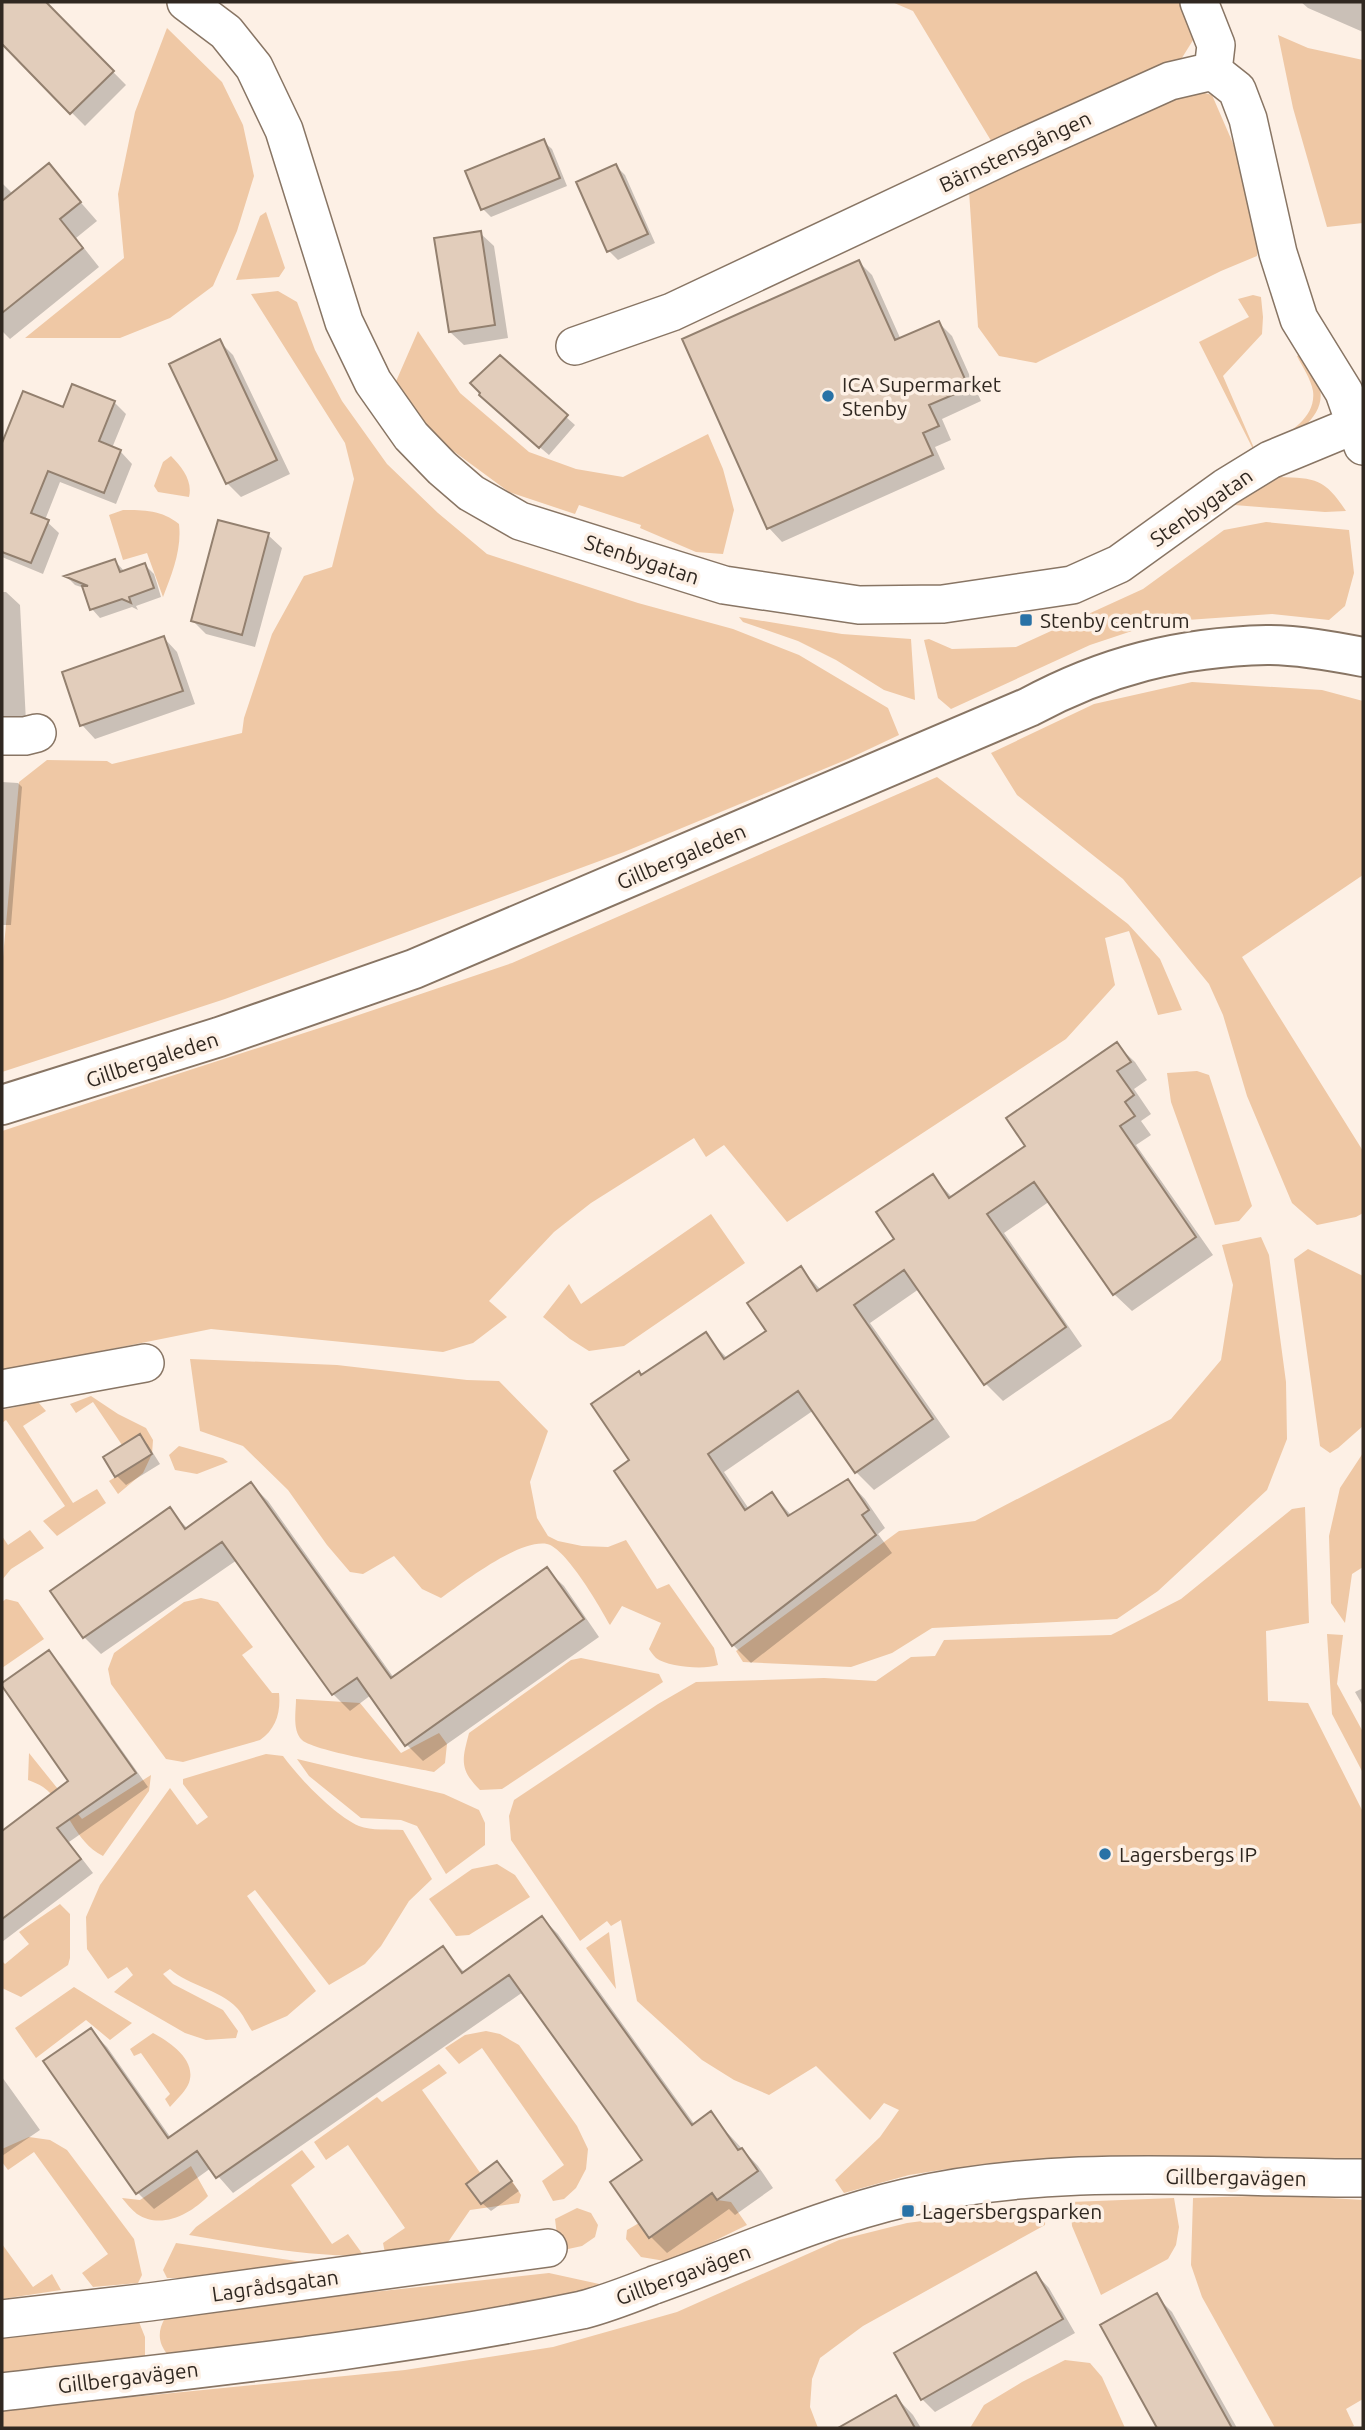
<svg xmlns="http://www.w3.org/2000/svg" width="1365" height="2430" font-family="Ubuntu,sans-serif">
	<rect width="100%" height="100%" fill="#fdf0e5"/>
	<path fill="#efc8a5" d="M892,2H1182L1195,37L1180,61L996,149L913,11Z
		M167,28L222,82L243,125L254,176L237,231L213,286L170,318L120,338H25L124,258L118,194L135,112Z
		M1278,35L1308,48L1363,60V223L1327,227L1293,108Z
		M1186,88L1212,95L1235,148L1258,247L1257,256L1221,271L1036,363L999,356L978,327L969,191Z
		M266,212L285,268L279,277L236,280L260,216Z
		M278,291L297,302L315,350L342,401L387,464L438,513L487,554L638,603L733,629L799,655L888,708L899,735L848,759L624,852L225,999L2,1072V968L19,782L47,760L107,761L112,764L242,733L244,718L272,634L304,576L332,567L354,479L345,443L251,294Z
		M1253,295L1261,297L1263,317L1262,334L1223,376L1254,448C1278,440 1317,422 1313,391C1311,379 1302,366 1297,356L1301,354C1307,363 1314,372 1318,382C1333,420 1282,441 1257,457L1199,342L1249,317L1238,299Z
		M418,331L460,393L529,452L576,469L623,477L708,434L723,469L734,510L723,554L696,552L640,528L641,525L579,505L575,514L509,492L441,442L394,386Z
		M171,456C182,467 193,481 189,497L158,492L154,486L163,462Z
		M1279,477C1316,478 1325,479 1346,511L1325,512L1234,505Z
		M123,510C144,510 162,510 179,524C182,549 172,574 163,597L147,553L123,560L109,515Z
		M1266,522L1349,530L1354,573L1345,606L1329,620L1272,614L1159,622L1090,645L951,709L938,698L924,640L929,639L952,649L1016,647L1143,589L1224,530Z
		M739,617L842,634L911,639L915,700L884,690L836,660L798,641L743,622Z
		M1192,682L1322,690L1363,701V875L1242,957L1363,1151V1213L1356,1217L1317,1225L1292,1203L1247,1096L1223,1015L1209,984L1123,879L1017,795L991,753L1094,704Z
		M937,777L1128,924L1160,959L1182,1010L1158,1015L1129,931L1105,938L1115,985L1066,1039L787,1222L724,1145L706,1157L694,1138L591,1203L554,1232L489,1301L507,1317L473,1343L443,1352L211,1329L2,1371V1131L338,1022L512,963Z
		M1197,1071L1209,1075L1252,1206L1239,1221L1215,1225L1171,1102L1167,1073Z
		M711,1214L745,1263L624,1346L589,1351L570,1339L543,1317L569,1284L581,1304Z
		M1261,1237L1269,1255L1286,1382L1287,1439L1267,1490L1158,1591L1117,1619L932,1628L892,1653L851,1667L743,1662L736,1651L899,1531L975,1521L1171,1419L1221,1360L1233,1285L1222,1245Z
		M1308,1249L1363,1276V1426L1338,1448L1330,1453L1320,1446L1294,1259Z
		M190,1359L337,1365L467,1380L499,1381L548,1431L530,1482L537,1518L548,1536L558,1541L582,1546L608,1547L626,1540L657,1589L669,1584L714,1648L718,1665C704,1670 668,1667 656,1658C653,1655 651,1652 649,1649L661,1623L622,1606L610,1625C600,1607 566,1548 547,1544C519,1539 464,1582 441,1598L422,1589L394,1556L363,1574L350,1572L327,1545L288,1490L243,1446L200,1431Z
		M91,1396L118,1414L146,1428L153,1440L152,1454L143,1473L118,1494L109,1481L152,1454L140,1434L122,1445L93,1402L76,1413L70,1404Z
		M38,1402L46,1411L23,1426L73,1503L97,1489L106,1503L57,1536L43,1521L65,1506L6,1420L2,1423V1410Z
		M179,1446L223,1458L228,1462L197,1474L175,1470L169,1455Z
		M1363,1453V1567L1352,1574L1345,1623L1331,1603L1329,1536L1340,1488Z
		M1305,1507L1309,1623L1266,1631L1268,1701L1308,1703L1363,1812V2159L1144,2158L947,2169L909,2175L844,2193L835,2180L880,2137L899,2110L884,2103L870,2120L816,2066L769,2095L734,2080L702,2060L637,2001L621,1920L611,1926L607,1921L580,1941L511,1840L509,1816L514,1800L658,1704L696,1682L824,1678L876,1681L911,1657L935,1656L944,1640L1111,1635L1181,1599L1292,1509Z
		M30,1530L44,1548L11,1569L2,1580V1536L8,1545Z
		M201,1598L218,1602L253,1647L242,1655L272,1693H279C281,1712 276,1729 260,1740L183,1762L166,1759L111,1684L108,1669L114,1653L184,1602Z
		M6,1599L18,1602L44,1639L2,1668V1602Z
		M1327,1634L1343,1635L1337,1684L1363,1732V1773L1332,1714Z
		M581,1658L659,1674L663,1682L502,1789L480,1790C459,1769 462,1760 469,1733L571,1660Z
		M296,1699L360,1703L401,1753L439,1733L447,1744L445,1763L434,1772C411,1767 315,1752 302,1740C292,1730 296,1712 296,1699Z
		M29,1753L82,1819L151,1775L149,1791L103,1856C74,1842 68,1805 43,1787C39,1784 33,1782 28,1780Z
		M266,1754L283,1756C299,1778 334,1815 359,1826C371,1831 390,1829 403,1830L432,1879L409,1901L381,1946L365,1964L329,1985L255,1890L247,1896L316,1991L287,2016L252,2031C247,2024 243,2014 237,2008C219,1989 189,1986 170,1969L163,1974L173,1984L223,2010L238,2031L236,2038L206,2040L185,2033L114,1992L133,1975L127,1967L108,1979L87,1949L86,1917L100,1885L170,1788L197,1825L208,1817L183,1784V1779Z
		M297,1759L444,1794L479,1810L485,1823V1845L446,1874L417,1826L401,1820L361,1818L309,1776Z
		M497,1864L515,1875L530,1897L469,1935L456,1936L429,1899L472,1869Z
		M60,1904L70,1914V1958L68,1965L21,1997L2,1988V1961L5,1964L29,1944L19,1932Z
		M609,1932L616,1989L586,1948Z
		M74,1987L132,2023L110,2040L86,2020L36,2058L15,2028Z
		M486,2031L500,2034L519,2045L577,2126L588,2149L586,2169L576,2188L564,2199L553,2201L542,2181L564,2165L482,2048L459,2064L445,2048L465,2035Z
		M153,2033C170,2042 199,2061 188,2085C184,2093 175,2101 170,2107L165,2099L170,2094L141,2053L134,2056L130,2049Z
		M439,2064L447,2073L422,2090L481,2174V2204L512,2181L521,2195L519,2203L470,2210L446,2245L385,2253L383,2243L405,2228L348,2145L326,2160L314,2142L377,2097L382,2102Z
		M29,2137L50,2140L67,2150L134,2239L142,2275L138,2283L93,2287L82,2273L108,2254L34,2152L8,2170L2,2162V2149Z
		M302,2150L315,2167L291,2185L332,2244L348,2234L364,2256C305,2256 247,2245 189,2235L196,2227Z
		M191,2166L208,2196C191,2214 161,2230 137,2214C132,2210 126,2203 122,2198L140,2200Z
		M712,2193L717,2200L731,2202L747,2225L671,2262L641,2257L626,2239L627,2230L639,2223L650,2238Z
		M1279,2195L1363,2200V2399L1346,2409L1354,2426L1350,2428H1275L1202,2297L1191,2265L1193,2198Z
		M1174,2198L1179,2227L1176,2245L1168,2259L1101,2295L1072,2226L1070,2202Z
		M1046,2205L1045,2225L863,2326L820,2358L812,2379L810,2407L818,2428H2V2410L405,2370L553,2347L677,2312L839,2240L907,2223Z
		M577,2208L591,2213L598,2225L595,2237L582,2246L559,2251L555,2219Z
		M176,2243L303,2262L181,2278H167L163,2270Z
		M2,2244L33,2287L52,2274L61,2290L2,2299Z
		M549,2273L613,2287L509,2313L169,2356C158,2344 157,2332 165,2318L271,2303Z
		M132,2321L139,2322L145,2337V2360L2,2375V2336Z
		M1065,2360L1090,2363L1102,2377L1125,2428H970L984,2405L1022,2382Z"/>
	<path fill="#0003" d="M4,2H44L126,85L85,126L2,42V4Z
		M1301,2H1363V32L1308,8Z
		M543,141L552,149L567,186L491,217L483,209Z
		M48,165L97,221L76,238L99,267L10,339L2,331V183L13,194Z
		M616,166L625,175L655,243L618,260L609,251Z
		M480,233L494,246L508,338L464,345L450,332Z
		M859,262L872,275L901,340L939,323L952,336L981,401L942,419L951,440L935,447L945,469L782,542L769,528L684,340Z
		M220,342L233,355L290,474L241,497L227,483Z
		M500,358L575,425L549,455L489,404Z
		M24,393L64,409L114,402L126,414L112,448L121,452L132,464L116,504L60,482L45,520L59,533L43,574L2,557V448Z
		M268,535L282,548L255,647L206,634L193,621Z
		M115,561L125,572L145,565L154,574L161,597L136,606L138,610L132,607L100,618L92,609L84,588L75,585L67,577Z
		M2,592H6L20,605L26,722L2,723Z
		M164,638L177,652L195,704L95,739L82,725L64,673Z
		M2,782L18,783L22,787L11,925H2Z
		M1117,1045L1135,1062L1147,1080L1134,1089L1151,1114L1141,1121L1151,1135L1136,1145L1213,1255L1132,1311L1114,1294L1050,1201L1004,1233L1082,1346L1003,1401L985,1383L919,1289L870,1323L950,1437L874,1490L856,1472L814,1410L724,1472L749,1509L772,1494L792,1516L848,1481L865,1499L885,1528L878,1534L892,1553L751,1663L733,1645L616,1472L631,1461L642,1377L705,1335L728,1359L768,1331L800,1268L821,1290L896,1239L932,1176L952,1197L1027,1146Z
		M140,1436L148,1445L160,1464L126,1485L117,1476L105,1457Z
		M251,1484L268,1501L394,1678L547,1570L564,1586L599,1637L423,1761L406,1744L371,1695L350,1711L333,1694L237,1560L101,1654L84,1637L170,1510L188,1529Z
		M49,1652L62,1666L148,1787L69,1842L93,1873L2,1942V1834L71,1781Z
		M1363,1688V1706L1355,1692Z
		M542,1918L558,1934L695,2125L710,2114L758,2166L773,2188L735,2215L729,2209L667,2253L651,2237L644,2161L523,1992L233,2193L211,2168L154,2209L137,2192L91,2031L107,2047L171,2138L443,1949L465,1973Z
		M2,2077L40,2130L2,2156Z
		M497,2163L519,2191L491,2211L482,2203Z
		M1036,2274L1049,2288L1075,2333L935,2412L922,2399Z
		M1156,2296L1172,2312L1237,2428H1159L1102,2325Z
		M896,2397L913,2415L921,2428H845Z"/>
	<path fill="#e2cdbb" stroke="#93806f" stroke-width="2" d="M2,2H46L114,71L70,114L2,44Z
		M544,139L560,178L481,210L465,171Z
		M49,163L81,202L60,219L83,248L2,313V201Z
		M616,164L648,234L607,252L576,182Z
		M481,231L495,325L449,332L434,238Z
		M859,260L895,340L939,321L969,388L929,405L939,426L923,433L933,455L767,529L682,339Z
		M220,339L277,460L226,484L169,364Z
		M500,355L568,415L539,448L479,395L480,393L470,383Z
		M72,384L115,401L99,441L121,450L104,493L48,471L31,513L49,520L31,563L2,552V443L23,391L63,407Z
		M218,520L269,533L242,635L191,621Z
		M115,559L120,572L145,563L154,588L129,597L131,603L122,599L90,610L82,586H88L64,576Z
		M164,636L183,691L80,726L62,672Z
		M1117,1042L1131,1062L1117,1071L1134,1095L1125,1102L1135,1116L1120,1126L1196,1237L1113,1295L1034,1182L987,1214L1066,1327L984,1385L904,1270L854,1305L933,1419L855,1473L798,1391L708,1454L745,1510L772,1492L788,1516L848,1479L869,1510L862,1515L876,1535L732,1646L614,1471L629,1460L591,1404L639,1371L641,1375L706,1332L724,1359L766,1331L747,1303L801,1266L817,1291L894,1239L876,1212L933,1174L949,1198L1025,1146L1006,1118Z
		M140,1434L152,1454L115,1477L103,1457Z
		M251,1482L391,1678L547,1567L584,1619L405,1746L357,1678L332,1695L222,1542L83,1638L50,1591L170,1507L185,1529Z
		M49,1650L136,1773L57,1828L81,1859L2,1919V1831L68,1781L2,1686V1683Z
		M542,1916L692,2125L711,2111L738,2150L742,2148L758,2171L717,2200L712,2193L649,2238L610,2182L642,2160L509,1975L216,2178L197,2151L136,2194L43,2061L91,2028L168,2138L443,1946L462,1973Z
		M497,2161L512,2181L481,2204L466,2184Z
		M1036,2272L1063,2319L921,2400L894,2353Z
		M1157,2293L1232,2428H1157L1100,2325Z
		M896,2395L915,2428H838Z"/>
	<g fill="none" stroke-linecap="round" stroke-linejoin="round">
		<g stroke="#887564" stroke-width="40">
			<path id="minor" d="M186,2L226,32L254,67L284,130L344,322L373,382L411,436L442,468L471,493L520,521L724,585L859,605L943,604L1072,585L1119,564L1226,487L1270,460L1357,424
				M1199,2L1216,45L1213,71
				M575,346L672,312L1010,153L1170,81L1213,71L1237,90L1248,119L1278,253L1299,319L1344,392L1363,446
				M2,736H25L37,733
				M2,1389L145,1363
				M2,2319L149,2302L548,2248
				M2,2392C195,2369 391,2350 582,2310C606,2304 631,2294 654,2285C737,2256 819,2218 905,2198C1051,2163 1213,2178 1363,2178"/>
		</g>
		<g stroke="#887564" stroke-width="42">
			<path id="major" d="M2,1105L219,1037L414,969L1029,707C1105,666 1180,647 1267,645C1299,645 1332,651 1363,657"/>
		</g>
		<use href="#minor" stroke="#fff" stroke-width="37"/>
		<use href="#major" stroke="#fff" stroke-width="38"/>
	</g>
	<g fill="#2972a6" stroke="#fdf0e5" stroke-width="2.5">
		<circle cx="828" cy="396" r="7"/>
		<rect x="1019" y="613" width="14" height="14" rx="3.5"/>
		<circle cx="1105" cy="1854" r="7"/>
		<rect x="901" y="2204" width="14" height="14" rx="3.5"/>
	</g>
	<g text-anchor="middle" dominant-baseline="central" stroke-width="7" stroke-linejoin="round" paint-order="stroke">
		<g font-size="21" fill="#302821" stroke="#fdf0e5">
			<text transform="translate(1015 151) rotate(-25)">Bärnstensgången</text>
			<text transform="translate(1201 507) rotate(-35)">Stenbygatan</text>
			<text transform="translate(642 559) rotate(18)">Stenbygatan</text>
			<text transform="translate(681 856) rotate(-23)">Gillbergaleden</text>
			<text transform="translate(152 1059) rotate(-18)">Gillbergaleden</text>
			<text transform="translate(1236 2177) rotate(1)">Gillbergavägen</text>
			<text transform="translate(683 2274) rotate(-20)">Gillbergavägen</text>
			<text transform="translate(275 2285) rotate(-8)">Lagrådsgatan</text>
			<text transform="translate(128 2377) rotate(-7)">Gillbergavägen</text>
		</g>
		<g font-size="21" fill="#302821" stroke="#fdf0e5" text-anchor="start">
			<text x="842" y="384">ICA Supermarket<tspan x="842" dy="24">Stenby</tspan></text>
			<text x="1040" y="620">Stenby centrum</text>
			<text x="1119" y="1854">Lagersbergs IP</text>
			<text x="922" y="2211">Lagersbergsparken</text>
		</g>
	</g>
	<rect width="1365" height="2430" fill="none" stroke="#302821" stroke-width="7"/>
</svg>
